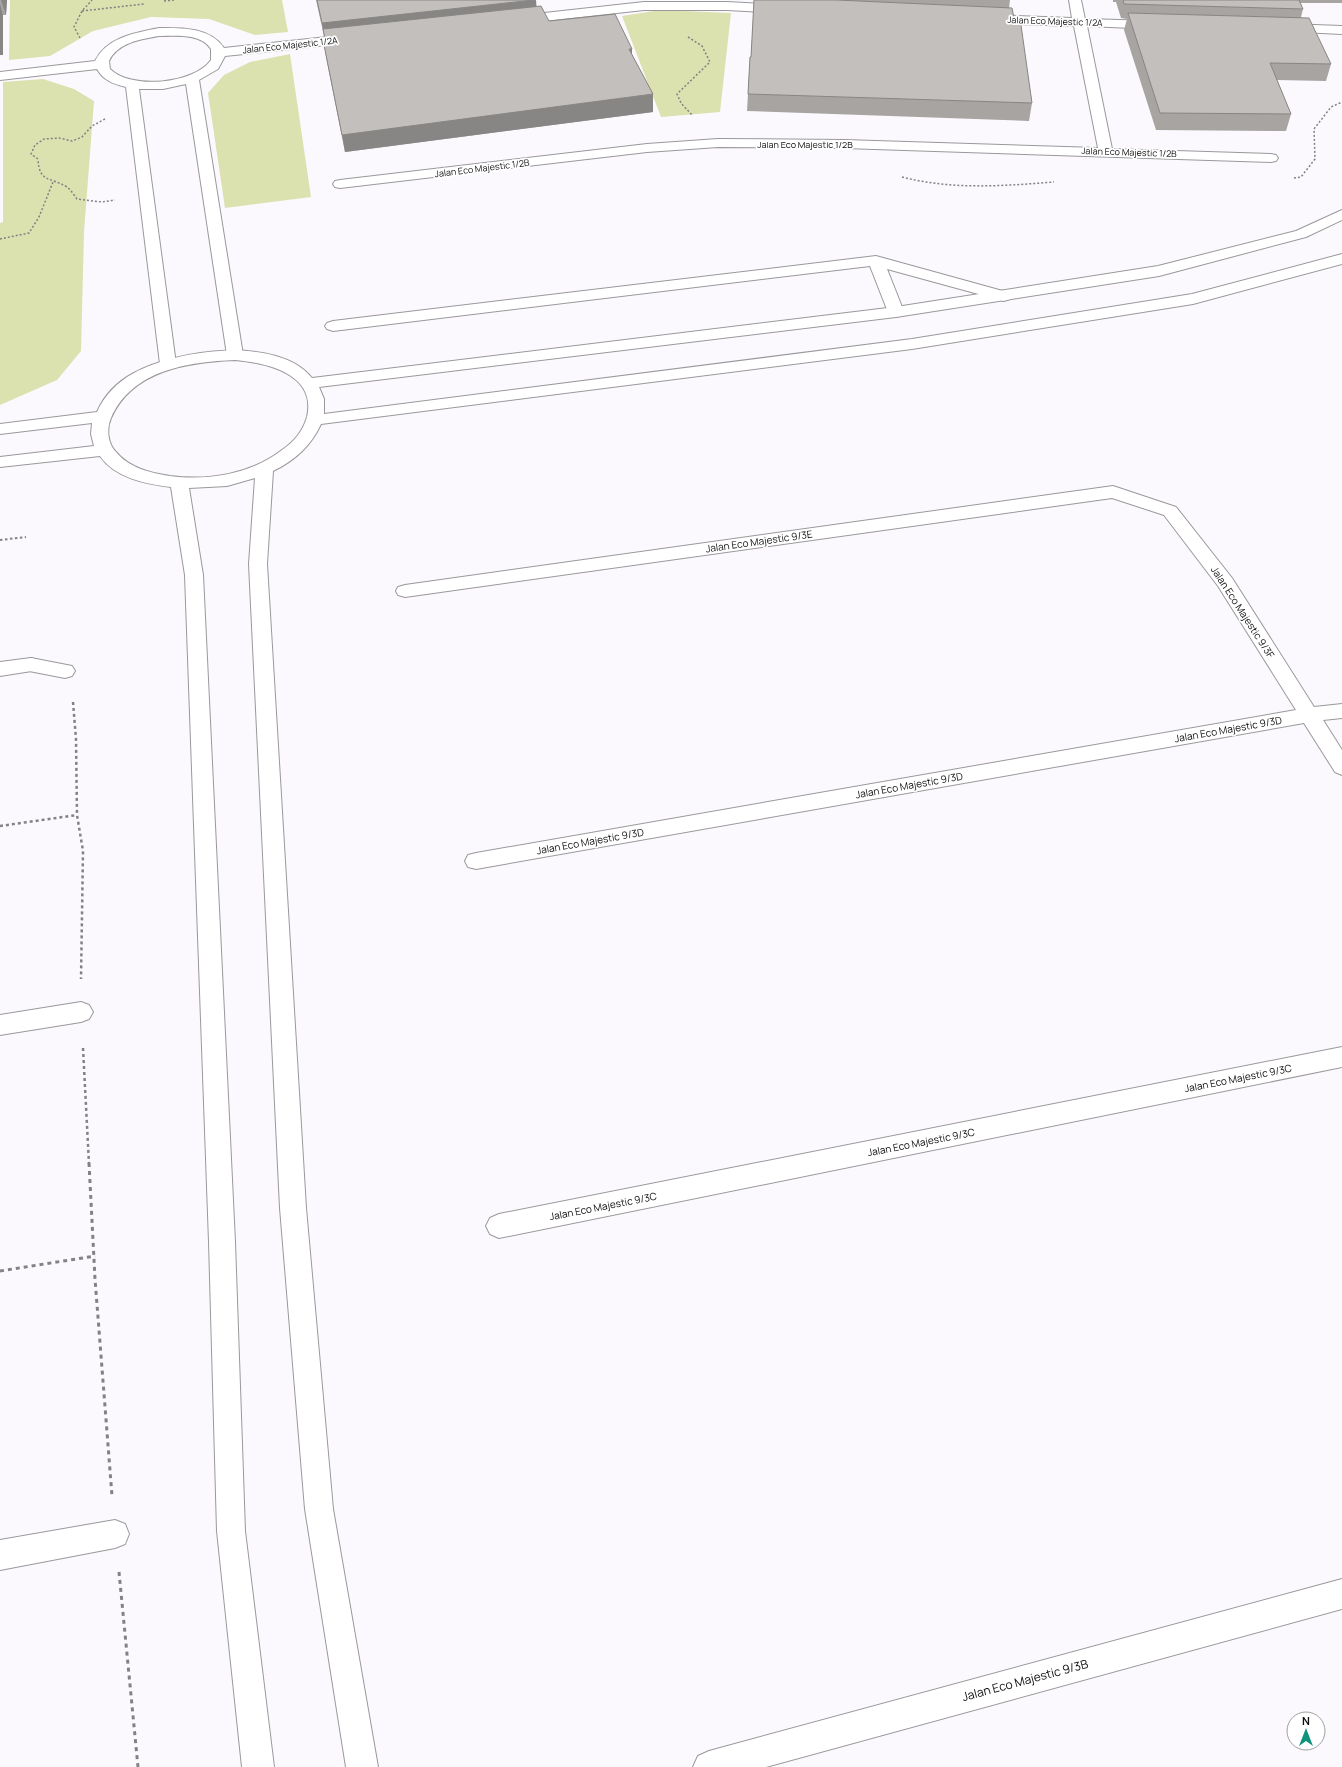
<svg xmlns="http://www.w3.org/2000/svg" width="1342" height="1767" font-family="Manrope,sans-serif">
	<rect width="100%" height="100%" fill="#fbf9fd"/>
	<path fill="#dce1b0" d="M10,0H282L288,32L255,35L209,19L151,17L93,31L50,56L9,60Z
		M660,10L731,13L720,112L661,117L622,16Z
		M290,54L311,197L225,208L208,93L224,75L250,62Z
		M43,79L74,89L94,101L84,232L81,351L57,380L0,405V223L3,222V82Z"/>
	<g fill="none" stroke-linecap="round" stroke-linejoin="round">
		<g stroke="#9a989b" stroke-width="2">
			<path id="service" d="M876,256L1010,293L1012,296L1010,299L1004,301L887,269L904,312L902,315L896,317L890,315L888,312L870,266L333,331L327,329L325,326L327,323L333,321Z"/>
		</g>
		<g stroke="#9a989b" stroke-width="2">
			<path id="pedestrian" d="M31,658L72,666L75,671L72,676L65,678L24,670L21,665L24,660Z"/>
		</g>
		<g stroke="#9a989b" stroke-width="2">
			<path id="minor" d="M1069,0H1081L1085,19L1155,21L1160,22L1161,25L1160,28L1155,29L1087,26L1112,149L1271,154L1276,155L1278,158L1276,161L1271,162L844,148L718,147L647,152L340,188L335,187L333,184L335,181L340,180L647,144L718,139L844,140L1098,148L1074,26L990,23L985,22L984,19L985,16L990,15L1072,18Z
				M644,2H727L783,5L787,6L789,9L787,12L783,13L727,10H644L517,24L512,23L511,20L512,17L517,16Z
				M1285,24L1342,26V34L1280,31L1279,28L1280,25Z
				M159,28C182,28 210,27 224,48L355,34L360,35L361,38L360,41L355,42L225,56L218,69L199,80L243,355L241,358L235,360L229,358L227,355L186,84L163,89H139L176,364L174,367L168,369L162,367L160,364L126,87C113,84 103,80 97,69L0,80V72L95,61C107,37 135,33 159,28ZM159,36C175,36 201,33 211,49V60C194,84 131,90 110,69L109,61C117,43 141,39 159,36Z
				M1113,486L1176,507L1232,578L1314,707L1342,704V718L1323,720L1342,750V775L1335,772L1304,723L476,869L468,867L465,861L468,855L476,853L1296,710L1218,586L1164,515L1112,498L405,597L398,595L396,591L398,587L405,585Z
				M31,658L38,660L41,665L38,670L0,676V662Z
				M81,1002L89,1005L93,1012L89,1019L81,1022L0,1035V1015Z
				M1342,1047V1067L499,1238L490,1234L486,1226L490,1218L499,1214Z
				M115,1520L125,1524L129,1534L125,1544L115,1548L0,1570V1540Z
				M1342,1579V1609L766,1767H693L698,1756L709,1751Z"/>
		</g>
		<g stroke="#9a989b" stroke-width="2">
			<path id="tertiary" d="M1342,210V220L1306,237L1159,276L896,317L319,387L324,399V414L912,339L1192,294L1342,254V264L1193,304L912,349L321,424C311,446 294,461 273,471L267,564L306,1208L333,1509L378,1767H346L305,1509L280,1208L249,564L255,478L227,486L189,488L203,575L235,1242L245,1531L274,1767H242L217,1531L209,1242L185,575L171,487C146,484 115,478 100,456L0,467V457L94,446L91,434L92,423L0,434V424L97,412C104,396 117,382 134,373C176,350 278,335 312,378L896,307L1158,266L1296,231ZM235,360C267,363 317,374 307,417C303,431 294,442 282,450C251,474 209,481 170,476C151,473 129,468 116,452C108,444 106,429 111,418C132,370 188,362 235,360Z"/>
		</g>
		<path stroke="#828183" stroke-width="1.5" stroke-dasharray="2 2" stroke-linecap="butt" d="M164,1L174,0
			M82,11L144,4
			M688,37L702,46L710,62L677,94L681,103L692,115
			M80,38L74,27L82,11L92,0
			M105,119L92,126L82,137L72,141L59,138L44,139L35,145L31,154L38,159C39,183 51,177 67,187C71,190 74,195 77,199L102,202L115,200
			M902,177C952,190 1003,186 1054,182
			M1294,178L1301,177L1315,159L1314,129L1331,107L1342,102
			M0,239L29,233L39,217L53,182"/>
		<path stroke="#828183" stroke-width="2" stroke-dasharray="2.5 2.5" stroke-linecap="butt" d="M0,540L26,537"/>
		<path stroke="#828183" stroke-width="2.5" stroke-dasharray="3 3" stroke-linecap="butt" d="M73,702L76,739L77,815L83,851L81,979
			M0,826L77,815
			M83,1048L89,1164"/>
		<path stroke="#828183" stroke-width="3" stroke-dasharray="4 4" stroke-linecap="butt" d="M89,1163L95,1279L112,1496
			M0,1271L95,1256
			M119,1572L138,1767"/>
		<use href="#service" fill="#fff" fill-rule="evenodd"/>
		<use href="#pedestrian" fill="#fff" fill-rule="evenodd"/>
		<use href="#minor" fill="#fff" fill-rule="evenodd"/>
		<use href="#tertiary" fill="#fff" fill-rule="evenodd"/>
	</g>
	<path fill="#a7a4a2" d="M0,0H7L6,15H3V55H0Z
		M316,0H536V6L549,21L632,55L653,94V112L345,152L327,62L324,45L326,44L324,36Z
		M754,0H1010L1009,8L1014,18L1032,103L1029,121L747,111L750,57H751Z
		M1113,0H1342V3H1300L1303,9L1301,17L1331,64L1326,81L1277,80L1291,114L1286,131L1156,130L1124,30L1127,19L1121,18L1116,2H1113Z"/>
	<path fill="#888684" d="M1,0H7L6,15Z
		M536,0L537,12L323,29L324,36L322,23Z
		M0,4L3,15V55H0Z
		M629,49H632V66Z
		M653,94V112L345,152L342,135Z"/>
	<path fill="#c2bfbc" stroke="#888684" d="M317,0H534L322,23Z
		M754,0H837L1012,8L1014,18H1020L1032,103L748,94L750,57H751Z
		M1123,0H1299L1303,9L1124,4Z
		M541,6L549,21L615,14L632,49H629L653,94L342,135L324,45L326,44L323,29Z
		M1128,13L1309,18L1331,64L1270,63L1291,114L1160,113Z"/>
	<g text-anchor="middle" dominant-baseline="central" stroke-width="3.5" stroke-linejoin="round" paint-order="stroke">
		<g font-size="9" fill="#111011" stroke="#fff">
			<text transform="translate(1055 21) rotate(2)">Jalan Eco Majestic 1/2A</text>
			<text transform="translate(290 45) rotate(-6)">Jalan Eco Majestic 1/2A</text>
			<text x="805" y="144">Jalan Eco Majestic 1/2B</text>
			<text transform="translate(1129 152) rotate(2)">Jalan Eco Majestic 1/2B</text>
			<text transform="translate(482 168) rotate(-7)">Jalan Eco Majestic 1/2B</text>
		</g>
		<g font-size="10" fill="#111011" stroke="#fff">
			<text transform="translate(759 541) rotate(-8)">Jalan Eco Majestic 9/3E</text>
			<text transform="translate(1243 612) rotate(57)">Jalan Eco Majestic 9/3F</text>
			<text transform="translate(1228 729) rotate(-10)">Jalan Eco Majestic 9/3D</text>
			<text transform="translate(909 785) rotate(-10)">Jalan Eco Majestic 9/3D</text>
			<text transform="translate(590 841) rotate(-10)">Jalan Eco Majestic 9/3D</text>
			<text transform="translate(1238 1078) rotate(-11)">Jalan Eco Majestic 9/3C</text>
			<text transform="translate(921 1142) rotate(-11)">Jalan Eco Majestic 9/3C</text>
			<text transform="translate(603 1206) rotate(-11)">Jalan Eco Majestic 9/3C</text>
		</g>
		<g font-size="12" fill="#111011" stroke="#fff">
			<text transform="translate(1025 1680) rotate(-15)">Jalan Eco Majestic 9/3B</text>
		</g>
	</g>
	<g transform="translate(1306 1731)"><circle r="19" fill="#ffffff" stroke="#a09fa0"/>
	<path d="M0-3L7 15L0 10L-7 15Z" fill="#10937c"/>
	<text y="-6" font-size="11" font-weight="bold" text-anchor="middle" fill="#111011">N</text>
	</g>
</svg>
